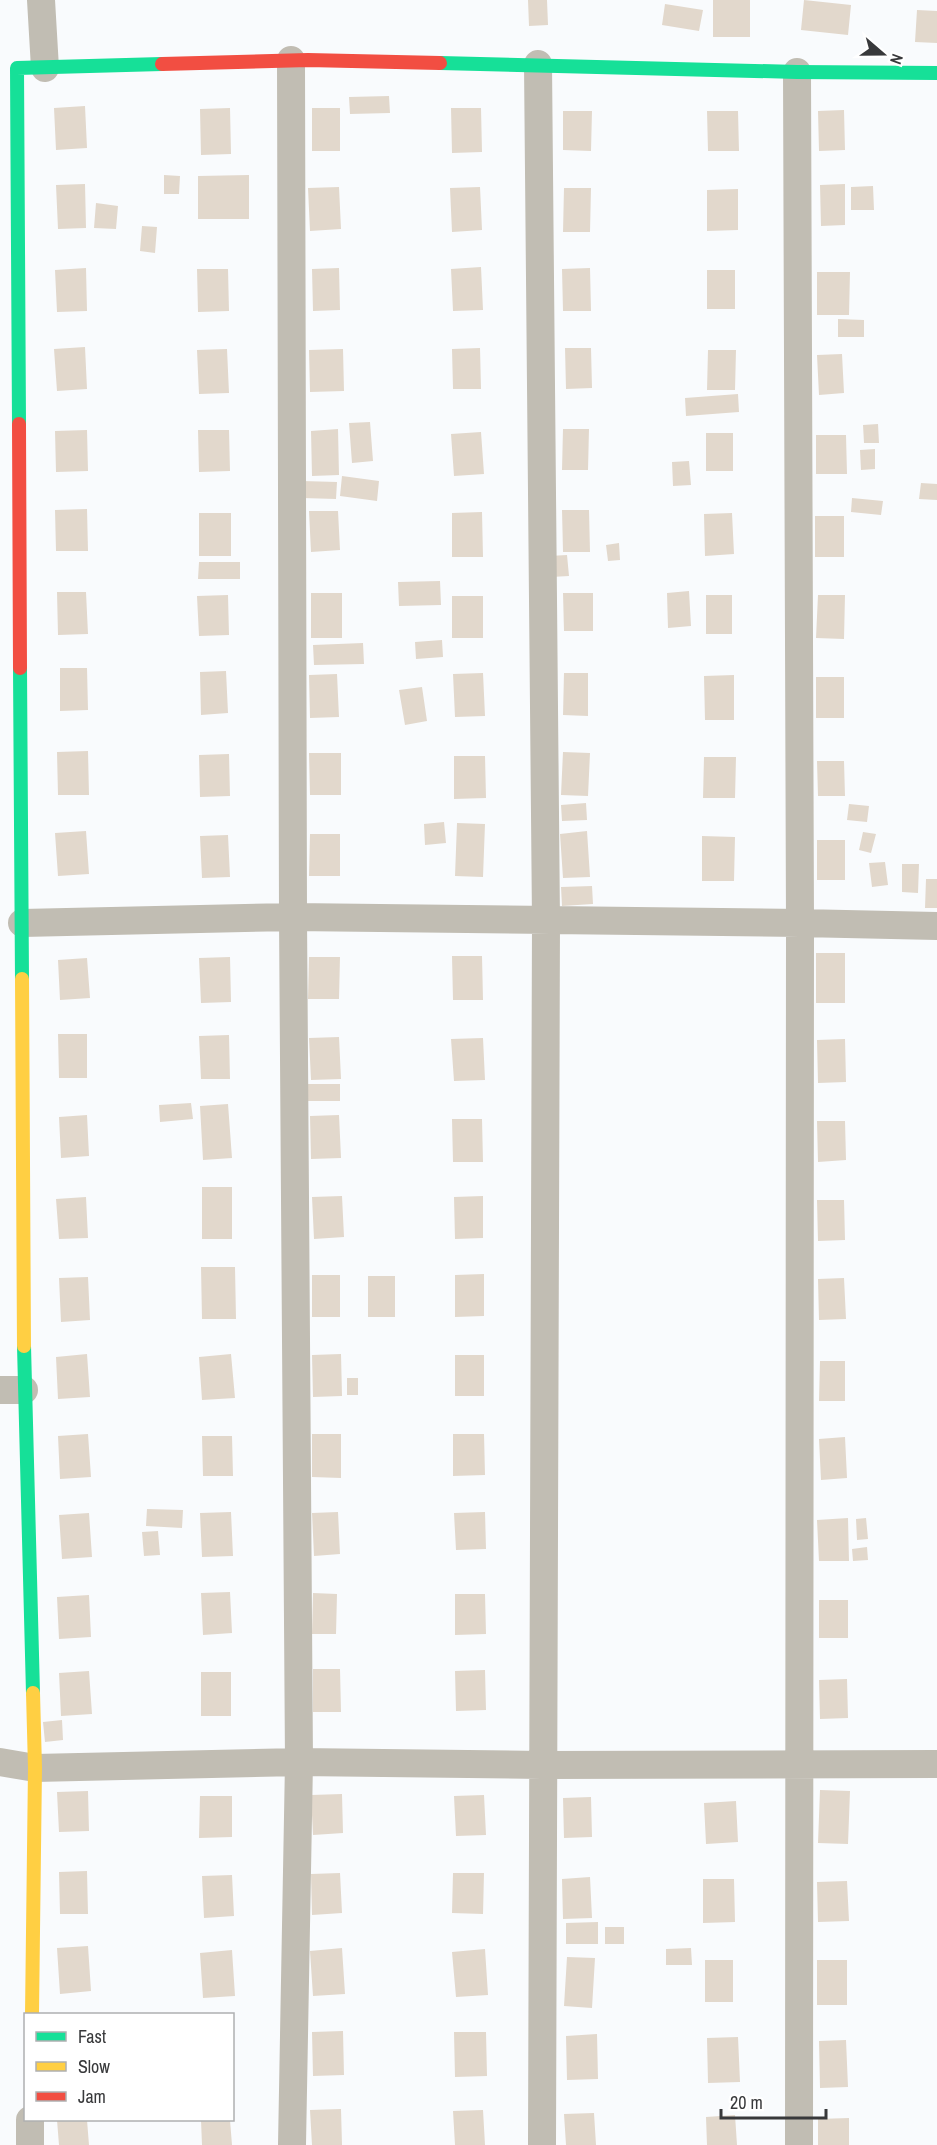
<svg xmlns="http://www.w3.org/2000/svg" width="937" height="2145" font-family="'Archivo Narrow',sans-serif">
	<rect width="100%" height="100%" fill="#f9fbfd"/>
	<path fill="#e2d8cc" d="M528,0H547L548,25L529,26Z
		M713,0H750V37H713Z
		M804,0L851,5L848,35L801,30Z
		M665,4L703,10L699,31L662,25Z
		M917,10L937,11V43L915,42Z
		M389,96L390,113L350,114L349,97Z
		M85,106L87,148L56,150L54,108Z
		M230,108L231,154L201,155L200,109Z
		M312,108H340V151H312Z
		M451,108H481L482,152L452,153Z
		M844,110L845,150L819,151L818,111Z
		M563,111H592L591,151L563,150Z
		M707,111H738L739,151H708Z
		M164,175L180,176L179,194H164Z
		M249,175V219H198V176Z
		M85,184L86,228L58,229L56,185Z
		M845,184V225L821,226L820,185Z
		M873,186L874,210H851V187Z
		M339,187L341,229L310,231L308,188Z
		M480,187L482,230L452,232L450,188Z
		M564,188H591L590,232H563Z
		M738,189V230L707,231V190Z
		M96,203L118,206L116,229L94,228Z
		M142,226L157,227L155,253L140,251Z
		M481,267L483,310L453,311L451,269Z
		M86,268L87,311L57,312L55,270Z
		M339,268L340,310L313,311L312,269Z
		M590,268L591,311H563L562,269Z
		M197,269H228L229,311L198,312Z
		M707,270H735V309H707Z
		M817,272H850L849,315H817Z
		M838,319L864,320V337H838Z
		M85,347L87,389L57,391L54,349Z
		M480,348L481,389H453L452,349Z
		M565,348H591L592,388L566,389Z
		M227,349L229,393L199,394L197,350Z
		M343,349L344,391L310,392L309,350Z
		M708,350H736L735,390H707Z
		M842,354L844,393L819,395L817,355Z
		M738,394L739,412L686,416L685,398Z
		M370,422L373,461L352,463L349,423Z
		M878,424L879,443H864L863,425Z
		M338,429L339,475L312,476L311,431Z
		M563,429H589L588,470H562Z
		M87,430L88,471L56,472L55,431Z
		M198,430H229L230,471L199,472Z
		M481,432L484,474L454,476L451,434Z
		M706,433H733V471H706Z
		M816,435H846L847,474H816Z
		M875,449V469L861,470L860,450Z
		M689,461L691,485L673,486L672,462Z
		M342,476L379,481L377,501L340,496Z
		M302,481L337,482L336,499L302,498Z
		M921,483L937,484V500L919,499Z
		M852,498L883,501L881,515L851,512Z
		M87,509L88,551H56L55,510Z
		M562,510H589L590,552H563Z
		M309,511H338L340,550L311,552Z
		M482,512L483,557H452V513Z
		M199,513H231V556H199Z
		M732,513L734,554L705,556L704,514Z
		M815,516H844V557H815Z
		M619,543L620,560L608,561L606,545Z
		M567,555L569,576L551,577L549,556Z
		M199,562H240V579H198Z
		M440,581L441,605L399,606L398,582Z
		M689,591L691,626L668,628L667,593Z
		M57,592H86L88,634L58,635Z
		M311,593H342V638H311Z
		M563,593H593V631H564Z
		M228,595L229,635L199,636L197,596Z
		M706,595H732V634H706Z
		M818,595H845L844,639L816,638Z
		M452,596H483V638H452Z
		M442,640L443,657L416,659L415,642Z
		M363,643L364,664L314,665L313,645Z
		M60,668H87L88,710L60,711Z
		M226,671L228,713L201,715L200,672Z
		M483,673L485,716L455,717L453,674Z
		M564,673H588V716L563,715Z
		M337,674L339,717L310,718L309,675Z
		M734,675V720H705L704,676Z
		M816,677H844V718H816Z
		M422,687L427,721L405,725L399,690Z
		M88,751L89,795H58L57,752Z
		M563,752L590,753L588,796L561,795Z
		M309,753H341V795H310Z
		M229,754L230,796L200,797L199,755Z
		M454,756H485L486,798L454,799Z
		M704,757H736L735,798H703Z
		M817,761H844L845,796H818Z
		M586,803L587,820L562,821L561,805Z
		M849,804L869,806L867,822L847,820Z
		M444,822L446,843L425,845L424,824Z
		M457,823L485,824L483,877L455,876Z
		M86,831L89,874L58,876L55,833Z
		M587,831L590,877L563,878L560,834Z
		M863,832L876,834L871,853L859,850Z
		M310,834H340V876H309Z
		M228,835L230,877L202,878L200,836Z
		M702,836L735,837L734,881H702Z
		M817,840H845V880H817Z
		M885,862L888,885L872,887L869,863Z
		M902,864H919L918,893L902,892Z
		M926,879H937V908H925Z
		M592,886L593,904L562,906L561,887Z
		M816,953H845V1003H816Z
		M452,956H482L483,1000H453Z
		M230,957L231,1002L201,1003L199,958Z
		M309,957H340L339,999H308Z
		M87,958L90,998L60,1000L58,960Z
		M58,1034H87V1078H59Z
		M229,1035L230,1079H201L199,1036Z
		M339,1037L341,1079L311,1080L309,1038Z
		M483,1038L485,1080L454,1081L451,1039Z
		M845,1039L846,1082L818,1083L817,1040Z
		M305,1084H340V1101H305Z
		M191,1103L193,1119L160,1122L159,1105Z
		M228,1104L232,1158L203,1160L200,1106Z
		M87,1115L89,1156L61,1158L59,1117Z
		M339,1115L341,1158L311,1159L310,1116Z
		M452,1119H482L483,1162H453Z
		M817,1121H845L846,1160L818,1162Z
		M202,1187H232V1239H202Z
		M342,1196L344,1237L314,1239L312,1197Z
		M483,1196V1238L455,1239L454,1197Z
		M86,1197L88,1238L59,1239L56,1199Z
		M817,1200H844L845,1240L818,1241Z
		M201,1267H235L236,1319H202Z
		M484,1274V1316L455,1317V1275Z
		M312,1275H340V1317H312Z
		M368,1276H395V1317H368Z
		M88,1277L90,1320L61,1322L59,1278Z
		M844,1278L846,1319L819,1320L818,1279Z
		M87,1354L90,1397L58,1399L56,1357Z
		M231,1354L235,1398L202,1400L199,1357Z
		M341,1354L342,1396L313,1397L312,1355Z
		M455,1355H484V1396H455Z
		M820,1361H845V1401H819Z
		M347,1378H358V1395H347Z
		M88,1434L91,1477L60,1479L58,1436Z
		M312,1434H341V1478L312,1477Z
		M453,1434H484L485,1475L453,1476Z
		M202,1436H232L233,1476H203Z
		M845,1437L847,1478L821,1480L819,1439Z
		M147,1509L183,1510L182,1528L146,1526Z
		M231,1512L233,1556L202,1557L200,1513Z
		M338,1512L340,1554L314,1556L312,1513Z
		M485,1512L486,1549L456,1550L454,1513Z
		M89,1513L92,1557L62,1559L59,1515Z
		M848,1518L849,1561H819L817,1520Z
		M866,1518L868,1539L857,1540L856,1519Z
		M158,1531L160,1555L144,1556L142,1532Z
		M867,1547L868,1560L853,1561L852,1549Z
		M230,1592L232,1633L203,1635L201,1593Z
		M313,1593L337,1594L336,1634H312Z
		M455,1594H485L486,1634L455,1635Z
		M89,1595L91,1637L59,1639L57,1597Z
		M819,1600H848V1638H819Z
		M313,1669H340L341,1712H313Z
		M485,1670L486,1710L456,1711L455,1671Z
		M89,1671L92,1714L61,1716L59,1673Z
		M201,1672H231V1716H201Z
		M847,1679L848,1718L820,1719L819,1680Z
		M62,1720L63,1740L45,1742L43,1722Z
		M820,1790L850,1791L848,1844L818,1843Z
		M88,1791L89,1831L59,1832L57,1792Z
		M342,1794L343,1833L313,1835L311,1795Z
		M484,1795L486,1835L456,1836L454,1796Z
		M200,1796H232V1837L199,1838Z
		M591,1797L592,1837L564,1838L563,1798Z
		M736,1801L738,1842L706,1844L704,1803Z
		M87,1871L88,1914H60L59,1872Z
		M340,1873L342,1913L312,1915L311,1874Z
		M453,1873H484L483,1914L452,1913Z
		M232,1875L234,1916L204,1918L202,1876Z
		M590,1877L592,1918L563,1919L562,1879Z
		M703,1879H734L735,1922L703,1923Z
		M847,1881L849,1921L818,1922L817,1882Z
		M598,1922V1944H566V1923Z
		M605,1927H624V1944H605Z
		M88,1946L91,1991L60,1994L57,1948Z
		M342,1948L345,1994L313,1996L310,1951Z
		M691,1948L692,1965H666V1949Z
		M485,1949L488,1995L456,1997L452,1952Z
		M232,1950L235,1996L203,1998L200,1953Z
		M567,1957L595,1958L592,2008L564,2006Z
		M705,1960H733V2002H705Z
		M817,1960H847V2005H817Z
		M343,2031L344,2075L313,2076L312,2032Z
		M454,2032H486L487,2076L455,2077Z
		M597,2034L598,2079L567,2080L566,2036Z
		M738,2037L740,2082L708,2083L707,2038Z
		M846,2040L848,2087L820,2088L819,2041Z
		M341,2109L342,2145H312L310,2110Z
		M483,2110L485,2145H455L453,2111Z
		M594,2113L596,2145H566L564,2114Z
		M735,2115L737,2145H707L706,2117Z
		M849,2118V2145H818V2119Z
		M57,2120H87L89,2145H59Z
		M201,2120H230L232,2145H202Z"/>
	<g fill="none" stroke-linecap="round" stroke-linejoin="round">
		<path stroke="#c1bdb3" stroke-width="28" d="M41,0L45,68
			M291,60L293,917L299,1762L292,2145
			M538,64L546,921L542,2145
			M797,72L800,923L799,2145
			M22,923L293,917L800,923L937,926
			M0,1390H24
			M0,1762L35,1768L299,1762L542,1765L937,1764
			M30,2145V2120"/>
		<path stroke="#16e098" stroke-width="14" d="M440,63L797,72L937,73
			M19,424L17,68L162,64
			M20,668L22,979
			M24,1346L33,1693"/>
		<path stroke="#ffcf43" stroke-width="14" d="M22,979L24,1346
			M32,2014L35,1768L33,1693"/>
		<path stroke="#f24e42" stroke-width="14" d="M162,64L308,60L440,63
			M19,424L20,668"/>
	</g>
	<rect x="24" y="2013" width="210" height="108" fill="#ffffff" stroke="#afb0b1" stroke-width="1.5"/>
	<rect x="36" y="2032" width="30" height="9" fill="#16e098" stroke="#afb0b1" stroke-width="1.5"/>
	<text x="78" y="2043" font-size="18" fill="#38393b">Fast</text>
	<rect x="36" y="2062" width="30" height="9" fill="#ffcf43" stroke="#afb0b1" stroke-width="1.5"/>
	<text x="78" y="2073" font-size="18" fill="#38393b">Slow</text>
	<rect x="36" y="2092" width="30" height="9" fill="#f24e42" stroke="#afb0b1" stroke-width="1.5"/>
	<text x="78" y="2103" font-size="18" fill="#38393b">Jam</text>
	<g transform="translate(883 54) rotate(110)" stroke="#ffffff" stroke-width="4.5" paint-order="stroke">
	<path d="M0-4.5L10 22L0 15L-10 22Z" fill="#38393b"/>
	<text y="-9" font-size="16" font-weight="bold" text-anchor="middle" fill="#38393b">N</text>
	</g>
	<path d="M721 2109v9h105v-9" fill="none" stroke="#38393b" stroke-width="3"/>
	<text x="730" y="2109" font-size="18" fill="#38393b" stroke="#ffffff" stroke-width="4.5" paint-order="stroke">20 m</text>
</svg>
